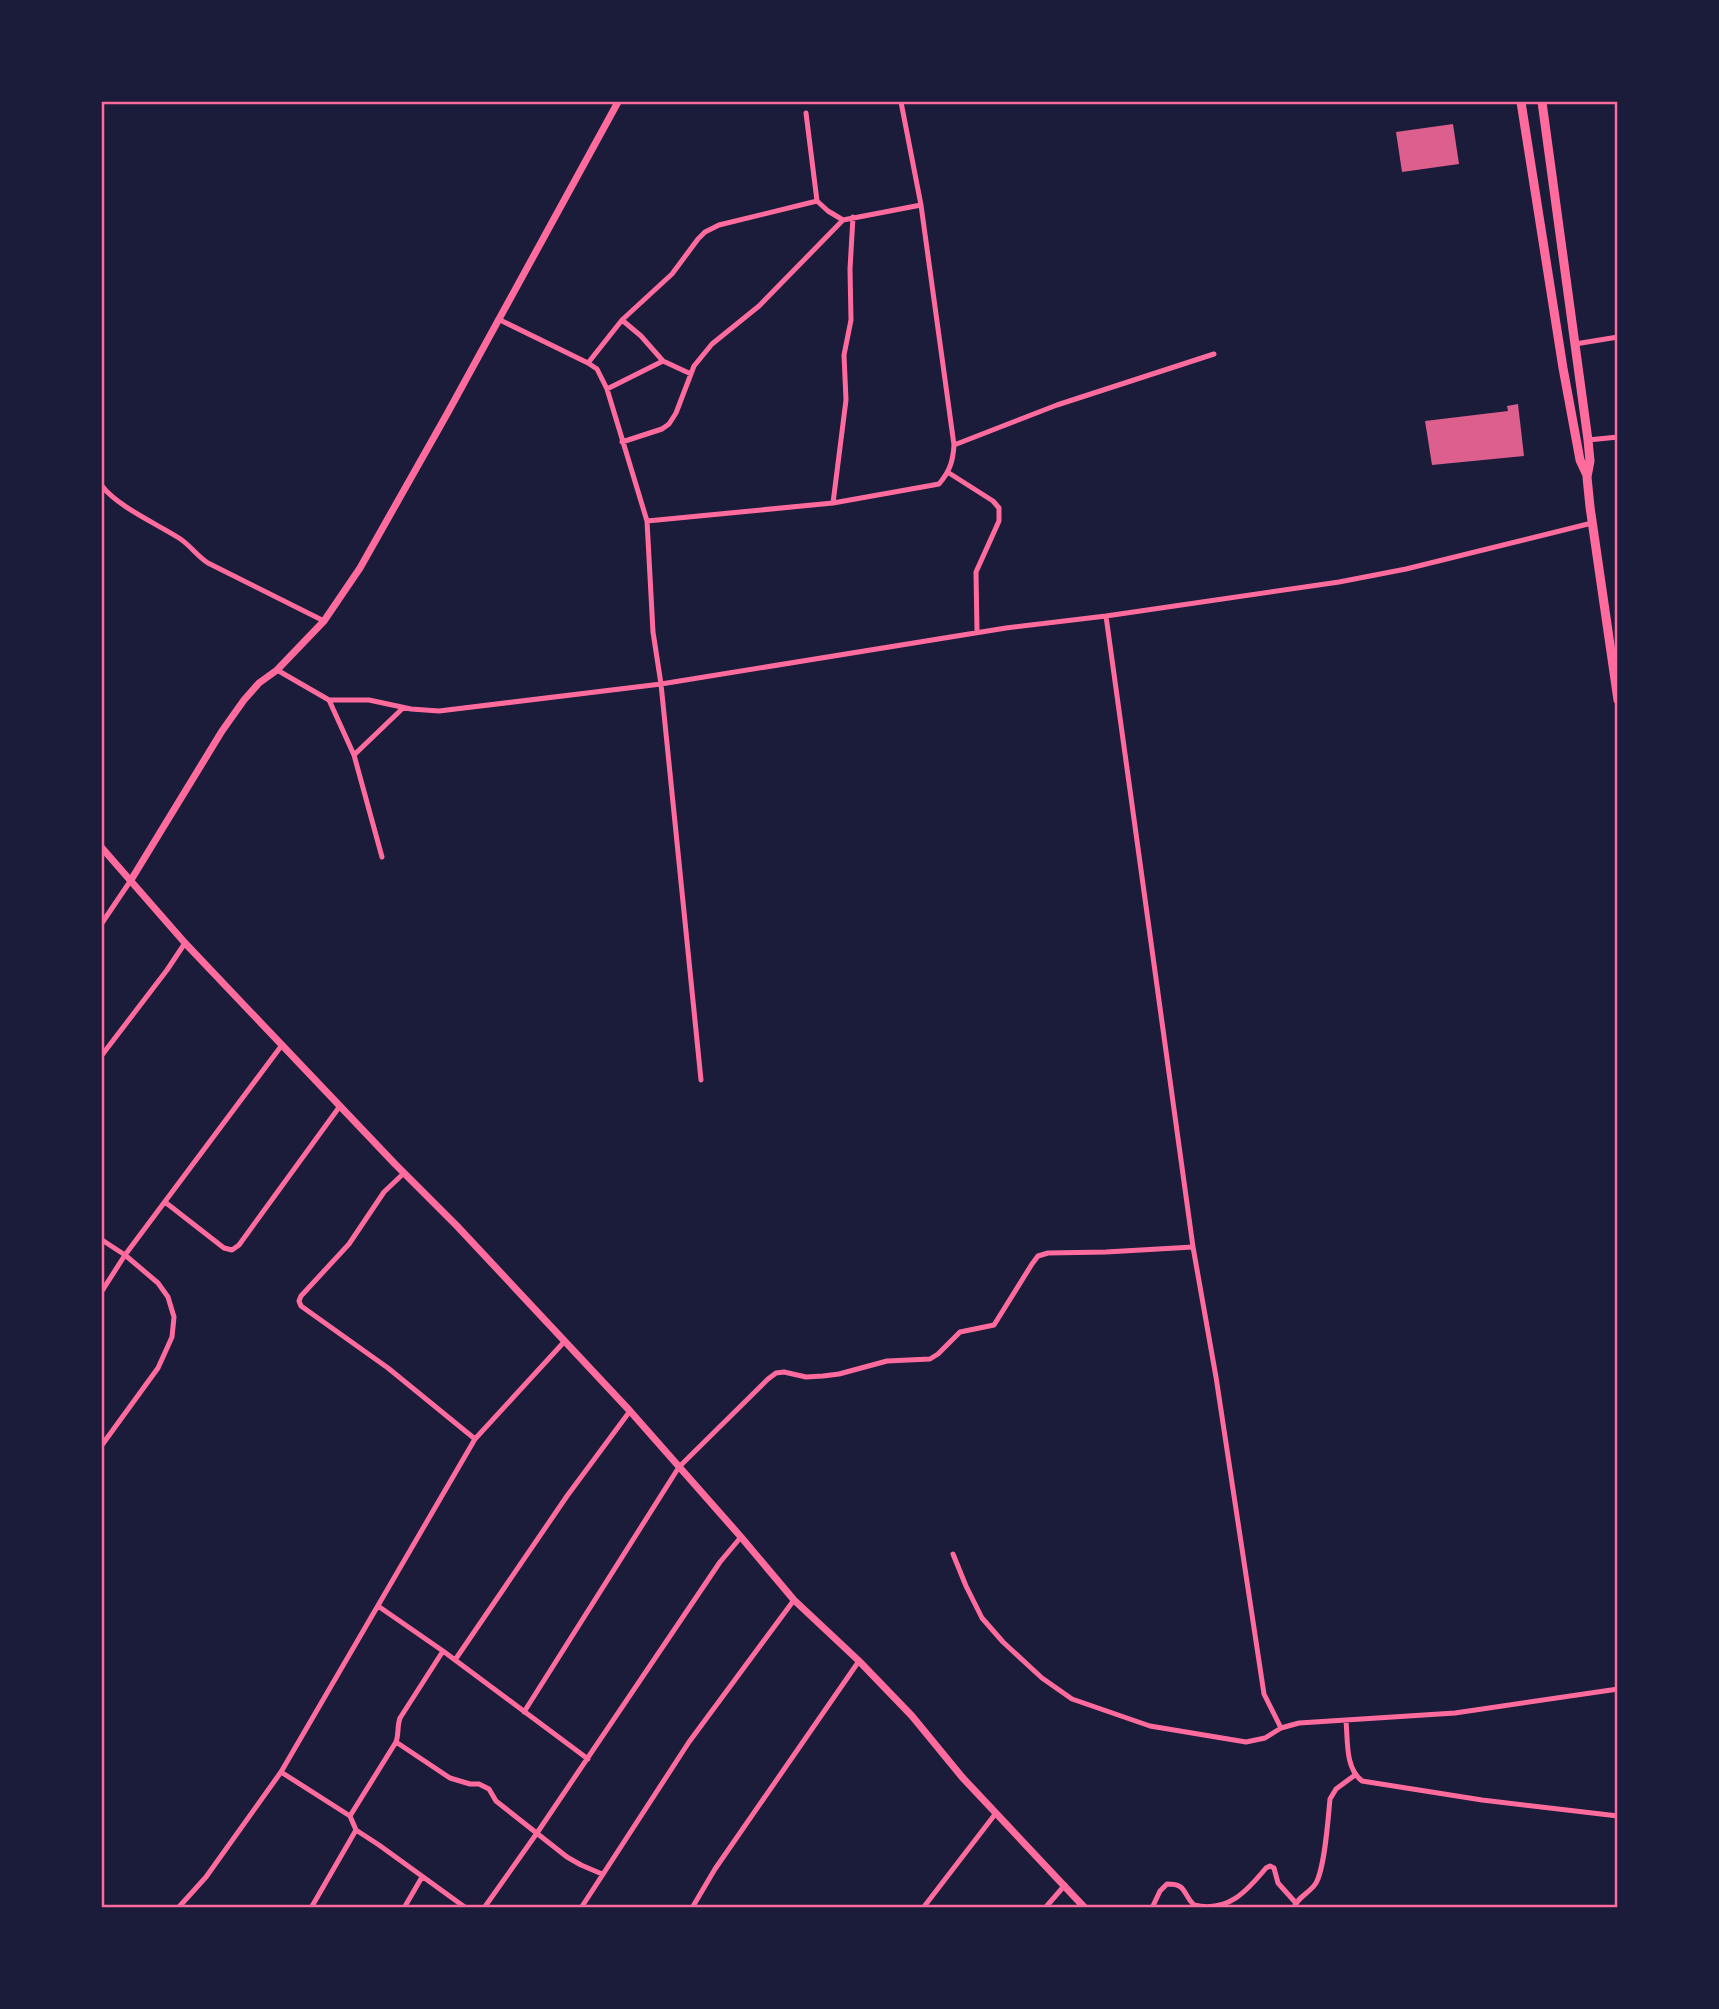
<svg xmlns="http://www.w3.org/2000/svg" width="1719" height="2009" font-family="Raleway,sans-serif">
	<rect width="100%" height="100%" fill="#1b1b3a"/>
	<path fill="#dd5f8e" d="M1453,124L1459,164L1402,172L1396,132Z
		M1518,404L1524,456L1432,465L1425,421L1508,411L1507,406Z"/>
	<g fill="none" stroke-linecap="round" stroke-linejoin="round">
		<path stroke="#ff6b9d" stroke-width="5" d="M806,113L817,201L828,211L843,220L921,205
			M498,319L588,363L597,369L607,389L647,521L653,632L661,684L701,1080
			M622,320L641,336L663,361L691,374
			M1575,344L1618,337
			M588,363L622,320L672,274L698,239L705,232L719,225L817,201
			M607,389L663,361
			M1588,440L1618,437
			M622,442L662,429L669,424L676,413L694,366L712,344L759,306L843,220
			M954,445L1057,405L1214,354
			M949,473L993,501L999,508V521L976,572L977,632
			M102,486C117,506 157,524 179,538C190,545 197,556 208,563L324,621
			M833,503L846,400L844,355L851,320L850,269L853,217
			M647,521L833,503L939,484C950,471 953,461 954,445L921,205L901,102
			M1106,616L1193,1247L1216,1377L1264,1694L1281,1728L1299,1723L1455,1713L1618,1689
			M277,670L329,700H369L411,709L439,711L661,684L1006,628L1106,616L1339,582L1406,569L1592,523
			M329,700L354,755L382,857
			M354,755L403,708
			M102,923L131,880
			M102,1055L167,970L185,943
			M404,1173L384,1192L349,1244L301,1296L299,1301L301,1306L388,1368L475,1439
			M165,1202L224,1248L232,1250L239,1245L340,1106
			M102,1240L125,1255L158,1283L168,1297L174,1317L172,1337L158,1368L102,1445
			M102,1291L125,1255L282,1045
			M953,1554L966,1586L982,1618L1003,1642L1042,1678L1072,1699L1150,1726L1246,1742L1265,1738L1281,1728
			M378,1606L443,1651L588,1759
			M455,1660L567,1496L630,1411
			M524,1712L679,1467L768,1379L776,1373L784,1372L806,1377L823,1376L839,1374L887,1361L930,1359L938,1354L960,1332L994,1325L1032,1264L1038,1256L1048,1253L1106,1252L1193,1247
			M1346,1721C1348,1741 1345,1768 1362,1781L1482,1800L1618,1816
			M396,1742L450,1778L470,1784H479L489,1789L496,1801L567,1857L581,1865L602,1874
			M281,1772L350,1816L356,1830L379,1845L466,1908
			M350,1816L396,1742C399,1734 397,1726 400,1718L443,1651
			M178,1908L206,1877L281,1772L475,1439L564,1342
			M311,1908L356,1830
			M404,1908L422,1877
			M484,1908L537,1833L720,1562L741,1537
			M581,1908L689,1742L794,1600
			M692,1908L715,1869L859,1661
			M923,1908L996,1813
			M1045,1908L1065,1885
			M1152,1908L1160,1891L1167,1884C1188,1884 1182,1894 1194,1905C1228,1913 1247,1891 1266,1868L1270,1866L1274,1868L1278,1883L1295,1902
			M1294,1908C1297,1897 1310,1893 1316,1883C1325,1867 1328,1819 1330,1799L1336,1789L1355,1775"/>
		<path stroke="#ff6b9d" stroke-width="7" d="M102,848L185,943L395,1164L457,1226L630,1411L741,1537L794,1600L859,1661L912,1716L962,1777L1085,1908
			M131,880L222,731L244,700L259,683L277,670L324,621L360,568L447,414L618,102"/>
		<path stroke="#ff6b9d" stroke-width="9" d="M1521,102L1563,368L1580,460L1587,475
			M1542,102L1588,440L1590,461L1587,477L1590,507L1618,700"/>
	</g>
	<rect width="1719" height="2009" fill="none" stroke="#1b1b3a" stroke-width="206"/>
	<rect x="103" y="103" width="1513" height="1803" fill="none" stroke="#ff6b9d" stroke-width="2.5"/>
</svg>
